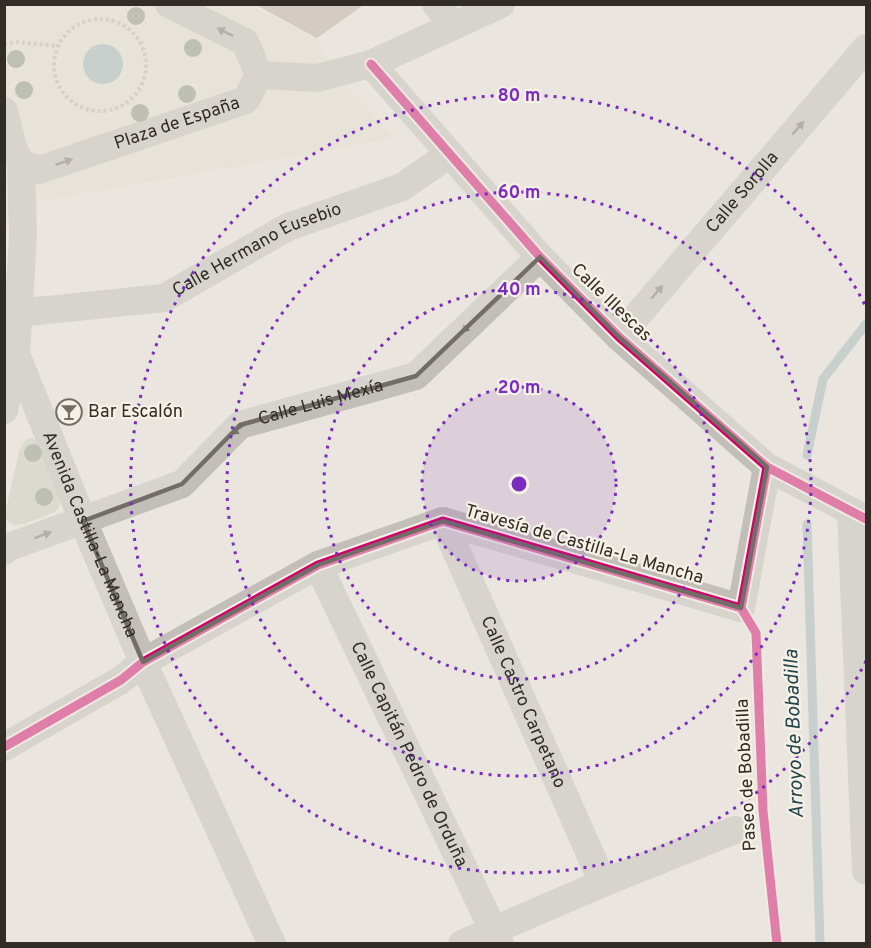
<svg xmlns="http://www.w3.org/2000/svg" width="871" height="948" font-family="Overpass,sans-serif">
	<rect width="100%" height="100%" fill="#eae6df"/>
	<path fill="#c8cebb" d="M32,438L38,442L60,500L59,508L55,512L24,524L14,525L6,520V509L20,448L27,439Z"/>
	<path fill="#e7dfd0" d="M4,5H251L317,38L335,73L395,138L37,202L33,237L23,236L5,230Z"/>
	<path fill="#9eb5b8" d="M83 64a20 20 0 1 1 40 0a20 20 0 1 1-40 0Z"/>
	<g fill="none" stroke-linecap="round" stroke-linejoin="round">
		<path stroke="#9eb5b8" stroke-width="9" d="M807,455L823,379L866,324
			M807,524L820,944"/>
	</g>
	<path fill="#bbada3" d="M254,4H365L317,38Z"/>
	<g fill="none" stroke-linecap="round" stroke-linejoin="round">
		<path stroke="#bbb7b1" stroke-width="4" stroke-dasharray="3 3" stroke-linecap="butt" d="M54 65a46 46 0 1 1 92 0a46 46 0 1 1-92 0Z
			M4,44L18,42L58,46"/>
		<g stroke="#c2beb8" stroke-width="28">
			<path d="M169,4L245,42L259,75"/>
			<path d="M436,4L454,26"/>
			<path d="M371,64L540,257L619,337L767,467L866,519"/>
			<path d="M259,75L317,78L371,64L501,4"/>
			<path id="s1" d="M4,111L13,148L21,163L39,170L246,100L259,75"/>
			<path id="s2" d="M18,313L164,298L288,227L402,187L450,154"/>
			<path id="s3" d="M619,337L866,48"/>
			<path id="s4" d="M16,354L83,521L143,662L272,944"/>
			<path d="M4,410L16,354L23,236L21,163"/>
			<path d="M851,511L866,871"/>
			<path id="s5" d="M443,521L603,883"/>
			<path id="s6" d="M4,551L9,547L182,484L240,425L416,376L540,257"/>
			<path id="s7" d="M318,565L500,944"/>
			<path d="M4,747L121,680L143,662L318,565L443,521L741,608L767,467"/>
			<path d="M462,944L603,883L735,830"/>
		</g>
		<g stroke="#f6f1e6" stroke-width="13">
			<path id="cycleway" d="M371,64L540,257L619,337L767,467L866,519
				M741,608L756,633L763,811L777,944
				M4,747L121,680L143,662L318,565L443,521L741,608L767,467"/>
		</g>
		<use href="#cycleway" stroke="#d6006c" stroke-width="9"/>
	</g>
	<g fill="#8b927e">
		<circle cx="136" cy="16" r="9"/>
		<circle cx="193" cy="48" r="9"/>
		<circle cx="16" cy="59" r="9"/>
		<circle cx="24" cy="90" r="9"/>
		<circle cx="187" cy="94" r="9"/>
		<circle cx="140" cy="113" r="9"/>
		<circle cx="33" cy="453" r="9"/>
		<circle cx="44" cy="497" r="9"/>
	</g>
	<defs><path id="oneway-solid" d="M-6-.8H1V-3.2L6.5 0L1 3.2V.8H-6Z" transform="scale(1.5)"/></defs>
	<g fill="#736e68">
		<use href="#oneway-solid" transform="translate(225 32) rotate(-154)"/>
		<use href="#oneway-solid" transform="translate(798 128) rotate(-49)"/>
		<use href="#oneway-solid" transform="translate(64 162) rotate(-19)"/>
		<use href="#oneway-solid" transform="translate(657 292) rotate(-49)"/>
		<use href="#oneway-solid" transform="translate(468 326) rotate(136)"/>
		<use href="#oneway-solid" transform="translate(238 429) rotate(144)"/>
		<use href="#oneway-solid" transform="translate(43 535) rotate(-20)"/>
	</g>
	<path d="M0 0H871V948H0ZM540,257L619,337L767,467L741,608L443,521L318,565L143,662L83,521L182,484L240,425L416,376Z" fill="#eae6df" fill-opacity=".55" fill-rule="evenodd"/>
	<path fill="none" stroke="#726d67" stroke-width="4.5" stroke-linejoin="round" d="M540,257L619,337L767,467L741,608L443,521L318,565L143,662L83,521L182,484L240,425L416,376Z"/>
	<circle cx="519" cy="484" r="97" fill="#7b2cbf" fill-opacity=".12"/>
	<g fill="none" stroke="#7b2cbf" stroke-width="3" stroke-dasharray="3 6">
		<circle cx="519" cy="484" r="97"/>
		<circle cx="519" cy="484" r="195"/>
		<circle cx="519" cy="484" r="292"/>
		<path d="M866 661A389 389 0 1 1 866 307"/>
	</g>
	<defs>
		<g id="bar-ring" transform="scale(1.35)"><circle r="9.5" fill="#f6f1e6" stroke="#726d67" stroke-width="1.5"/><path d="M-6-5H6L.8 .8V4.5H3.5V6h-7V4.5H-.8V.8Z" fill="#726d67"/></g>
	</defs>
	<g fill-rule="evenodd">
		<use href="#bar-ring" x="69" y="412"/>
	</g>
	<g text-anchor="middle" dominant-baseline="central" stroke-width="4.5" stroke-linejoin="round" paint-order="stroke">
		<g font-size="18" fill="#322c27" stroke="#f6f1e6">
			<text stroke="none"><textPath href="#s1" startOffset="220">Plaza de España</textPath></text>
			<text stroke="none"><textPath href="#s3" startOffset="190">Calle Sorolla</textPath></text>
			<text stroke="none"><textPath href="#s2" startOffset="252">Calle Hermano Eusebio</textPath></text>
			<text transform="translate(611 303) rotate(44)">Calle Illescas</text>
			<text stroke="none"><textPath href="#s6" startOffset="357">Calle Luis Mexía</textPath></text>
			<text stroke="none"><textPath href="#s4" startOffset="195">Avenida Castilla-La Mancha</textPath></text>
			<text transform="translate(584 545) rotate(16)">Travesía de Castilla-La Mancha</text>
			<text stroke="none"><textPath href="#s5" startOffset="198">Calle Castro Carpetano</textPath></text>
			<text stroke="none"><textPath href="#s7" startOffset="210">Calle Capitán Pedro de Orduña</textPath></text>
			<text transform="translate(747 775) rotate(-93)">Paseo de Bobadilla</text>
		</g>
		<g font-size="18" fill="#322c27" stroke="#f6f1e6" text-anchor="start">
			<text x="88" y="412">Bar Escalón</text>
		</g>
		<g font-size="20" font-style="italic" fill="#22454e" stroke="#f6f1e6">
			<text transform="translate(795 734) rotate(-92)">Arroyo de Bobadilla</text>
		</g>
	</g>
	<circle cx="519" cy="484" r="9" fill="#7b2cbf" stroke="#f6f1e6" stroke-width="3"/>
	<g font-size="18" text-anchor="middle" font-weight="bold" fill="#7b2cbf" stroke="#f6f1e6" stroke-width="4.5" stroke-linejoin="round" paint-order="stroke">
		<text x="519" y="101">80 m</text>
		<text x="519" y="198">60 m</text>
		<text x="519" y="295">40 m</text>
		<text x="519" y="393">20 m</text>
	</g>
	<rect width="871" height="948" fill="none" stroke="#322c27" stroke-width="12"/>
</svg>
